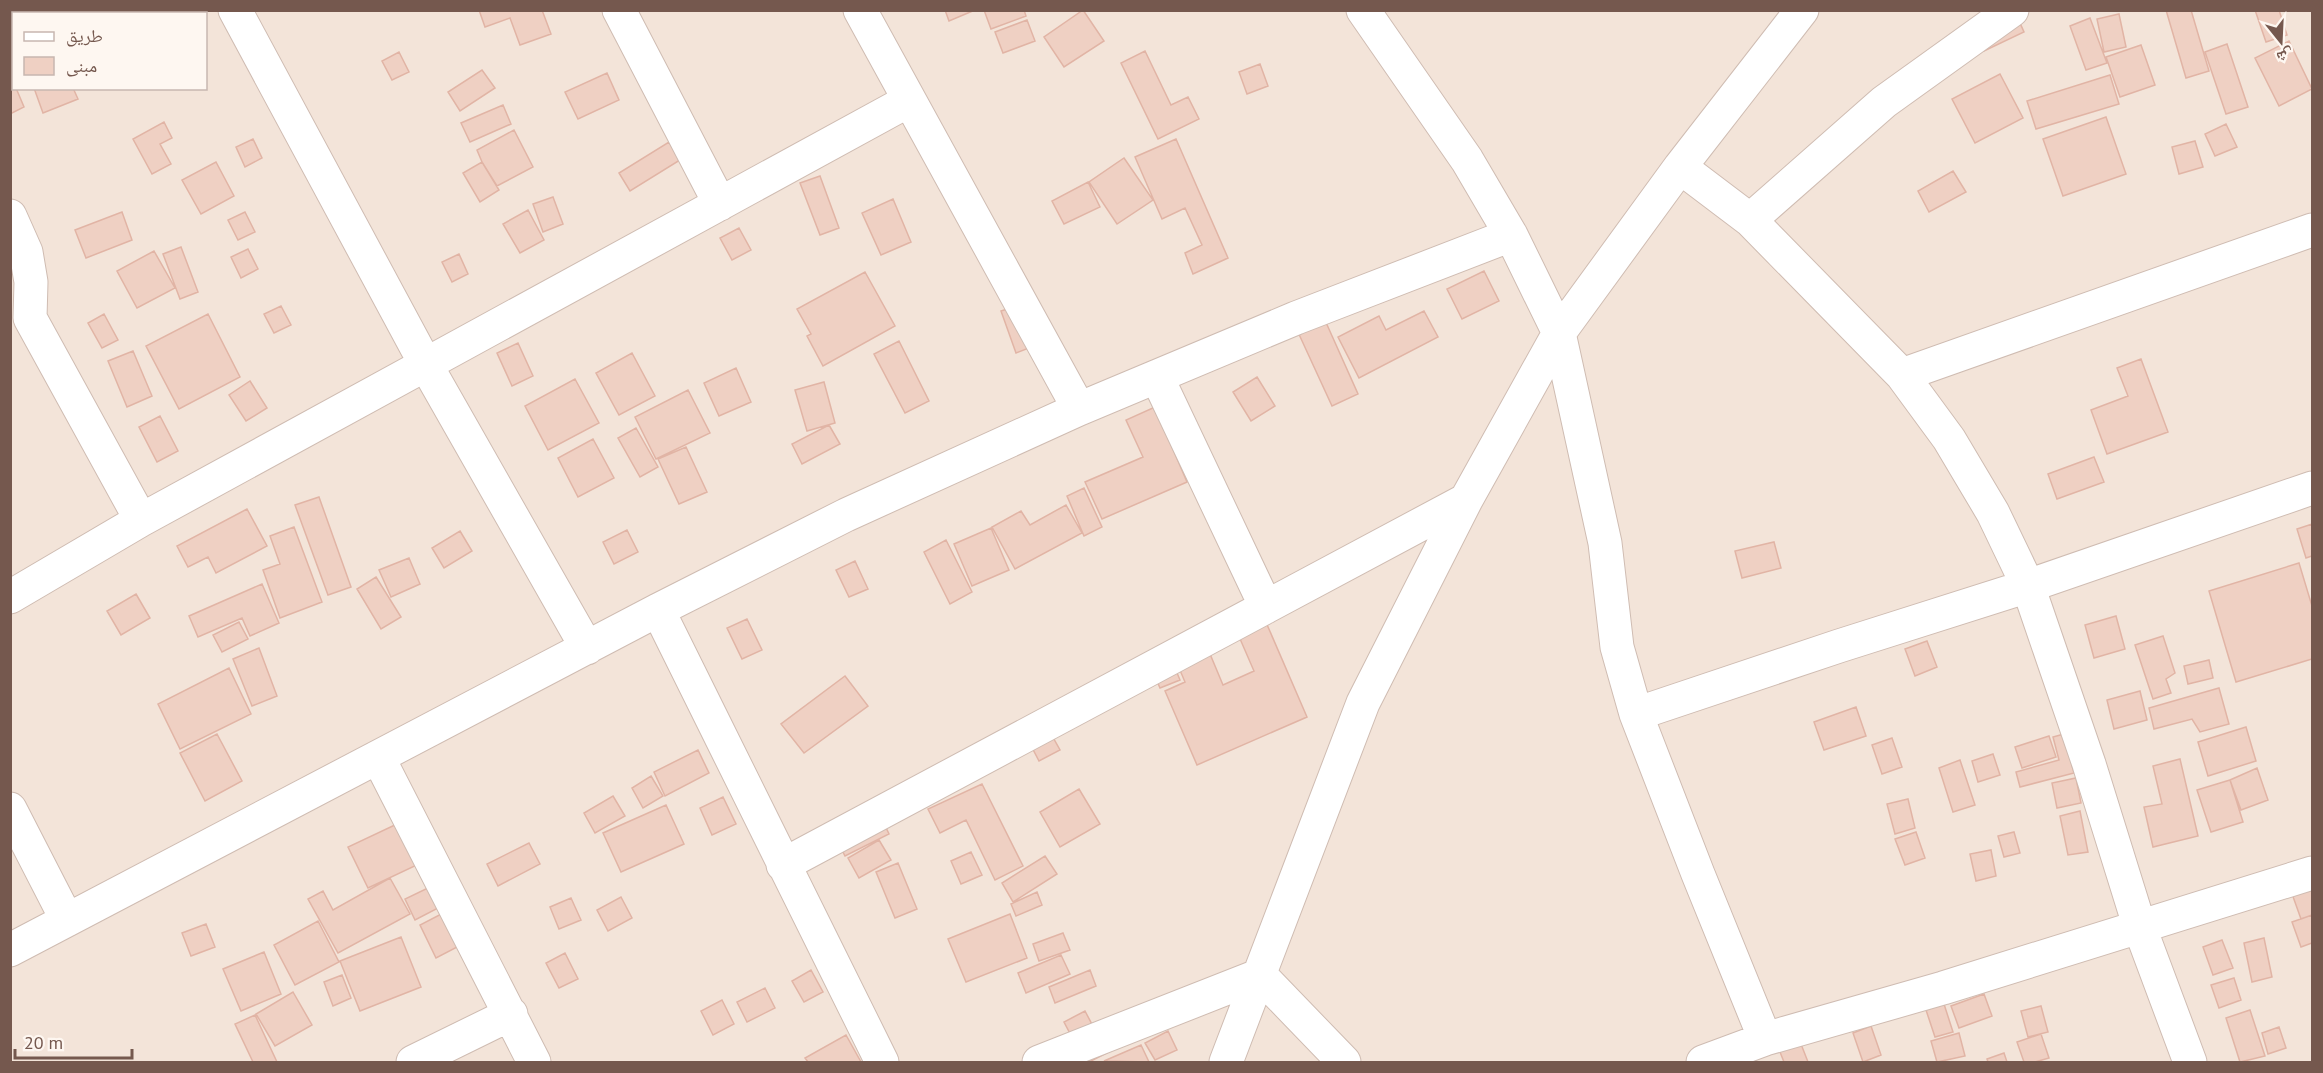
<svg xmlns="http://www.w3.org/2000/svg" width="2323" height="1073" font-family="'PT Sans','Noto Naskh Arabic',sans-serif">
	<rect width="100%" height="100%" fill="#fcf3ea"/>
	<path fill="#f3e4d9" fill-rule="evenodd" d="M11,11H2312V1062H11ZM14,14H206V88H14Z"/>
	<path fill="#efd0c3" stroke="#e1b4a5" stroke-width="1.5" d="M10,10H48L49,12L14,14L12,21Z
		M56,10H83L84,14H57Z
		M97,10H155L156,14L92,13Z
		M479,10H542L551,34L520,45L510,18L485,27Z
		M945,10H975L949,21Z
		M984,10H1024L1026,16L991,29Z
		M1083,10L1104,41L1064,67L1044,37Z
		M2166,10H2191L2209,71L2186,78Z
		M2255,10H2279L2287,35L2266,42Z
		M2015,12L2024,32L1984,51L1975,31Z
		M2119,14L2126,47L2104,52L2097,19Z
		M2090,18L2107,63L2086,70L2070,26Z
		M1027,20L1035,41L1003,53L995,32Z
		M2289,41L2312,89L2279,106L2255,58Z
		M2227,44L2248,107L2226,114L2205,52Z
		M2141,45L2155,85L2120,97L2106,57Z
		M1145,51L1171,105L1188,97L1199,119L1158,139L1121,63Z
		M399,52L409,72L392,80L382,61Z
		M1260,64L1268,86L1247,94L1239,72Z
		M482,70L495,88L460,111L448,92Z
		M607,73L619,100L578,119L565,92Z
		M2000,74L2023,118L1975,143L1952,99Z
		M2110,75L2119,104L2036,129L2027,101Z
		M10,78L14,88H16L24,107L10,114Z
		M34,88H73L78,99L43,113Z
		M503,105L511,124L470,142L461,123Z
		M2106,117L2126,174L2063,196L2043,139Z
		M164,122L172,138L160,144L171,164L152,174L133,139Z
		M2226,124L2237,147L2215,156L2205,134Z
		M514,130L533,167L497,186L482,162L477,150Z
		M253,139L262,158L245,167L236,147Z
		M1176,139L1228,258L1193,274L1185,253L1202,245L1185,208L1162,219L1135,157Z
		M2195,141L2203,167L2179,174L2172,147Z
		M669,142L680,160L630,191L619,173Z
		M1124,158L1153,200L1117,224L1089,182Z
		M216,162L234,196L201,214L182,180Z
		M482,162L499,190L480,202L463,173Z
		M1953,171L1966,192L1929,212L1918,191Z
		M820,176L839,228L820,235L800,183Z
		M1088,182L1100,207L1064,224L1052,201Z
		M553,197L563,224L543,232L533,204Z
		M893,199L911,242L881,255L862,213Z
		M528,210L544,240L520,253L503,224Z
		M122,212L132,240L86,258L75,230Z
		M245,212L255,232L238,240L228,220Z
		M739,228L751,250L732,260L720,238Z
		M181,247L198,292L180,299L163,254Z
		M248,249L258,269L241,278L231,257Z
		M154,251L175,288L137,308L117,271Z
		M459,254L468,274L452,282L442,262Z
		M1484,271L1499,301L1462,319L1447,289Z
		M865,272L895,326L823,366L807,336L811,334L797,309Z
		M1023,304L1039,344L1016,353L1001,311Z
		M281,306L291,325L274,333L264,314Z
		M1424,311L1438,337L1359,378L1338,337L1379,316L1386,330Z
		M104,314L118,340L102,348L88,323Z
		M208,314L240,377L179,409L146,346Z
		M1324,318L1358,394L1332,406L1297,330Z
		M899,341L929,401L905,413L874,354Z
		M518,343L533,376L512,386L497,353Z
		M133,351L152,396L127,407L108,361Z
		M632,353L655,396L619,415L596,373Z
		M2141,359L2168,432L2107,454L2091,410L2128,396L2117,368Z
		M736,368L751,402L719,416L704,383Z
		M1257,377L1275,406L1251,421L1233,392Z
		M575,379L599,423L548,450L525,406Z
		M250,381L267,408L246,421L229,395Z
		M824,382L835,423L807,431L795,390Z
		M688,390L710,433L656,459L635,417Z
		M1155,407L1187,482L1102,519L1085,482L1143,457L1126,420Z
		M160,416L178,451L157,462L139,427Z
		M829,425L840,444L802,464L792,444Z
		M636,428L658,467L640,477L618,438Z
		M593,439L614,478L578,497L558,458Z
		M686,447L707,492L679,504L658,459Z
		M2094,457L2104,482L2057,499L2048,474Z
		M1084,488L1102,527L1084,536L1067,496Z
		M319,497L351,587L328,595L295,505Z
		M1066,505L1082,533L1015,569L992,527L1021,511L1030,525Z
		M247,509L267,546L216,573L208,557L188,567L177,546Z
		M2312,524V556L2306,558L2297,529Z
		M294,527L322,602L280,618L263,570L280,564L270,536Z
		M991,528L1009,570L972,586L954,544Z
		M627,530L638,552L614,564L603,542Z
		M460,531L472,551L444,568L432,548Z
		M946,540L972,592L950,604L924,552Z
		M1774,542L1781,568L1742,578L1735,551Z
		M409,558L420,584L391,597L379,570Z
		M855,561L868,589L849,597L836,570Z
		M2299,563L2312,606V659L2236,682L2209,591Z
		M376,577L401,617L381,629L357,589Z
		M262,584L279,623L250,636L242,618L198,637L189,616Z
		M136,594L150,618L121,635L107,611Z
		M1262,613L1307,717L1197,765L1165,691L1185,682L1174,656L1205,642L1223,685L1254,671L1234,625Z
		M2116,616L2125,649L2094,658L2085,625Z
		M747,619L762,650L742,659L727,628Z
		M239,622L248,639L222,652L213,635Z
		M2163,636L2175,673L2166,679L2171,693L2153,699L2135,645Z
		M1927,641L1937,667L1915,676L1905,649Z
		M259,648L277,696L252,706L233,659Z
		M1170,656L1180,680L1160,688L1150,665Z
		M2209,660L2213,678L2188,684L2184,666Z
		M229,668L251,714L180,749L158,704Z
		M845,676L868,706L804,753L781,724Z
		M2219,688L2229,724L2200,732L2192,719L2154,729L2149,708Z
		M2140,691L2147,720L2114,729L2107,700Z
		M1856,707L1866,736L1824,750L1814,722Z
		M1045,723L1060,750L1039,761L1025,734Z
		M2246,727L2256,761L2208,776L2198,742Z
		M217,734L242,781L205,801L180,753Z
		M2064,734L2074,773L2020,787L2016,772L2059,760L2053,737Z
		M2049,736L2056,757L2022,768L2015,747Z
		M1892,738L1902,767L1882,774L1872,745Z
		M698,750L709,773L665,796L654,772Z
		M1993,754L2000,775L1978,782L1972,761Z
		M2180,759L2198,836L2153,847L2144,807L2162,804L2153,766Z
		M1960,760L1975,805L1953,812L1939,768Z
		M2257,768L2268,800L2241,810L2230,780Z
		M651,776L663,796L643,808L632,788Z
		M2076,778L2081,803L2057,808L2052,783Z
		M2230,780L2243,822L2211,832L2197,790Z
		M982,784L1023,866L995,880L966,820L940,833L928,809Z
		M1079,789L1100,824L1060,847L1040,812Z
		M613,796L625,816L595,833L584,813Z
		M723,797L736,824L712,835L700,808Z
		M1908,799L1915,828L1895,834L1887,804Z
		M666,805L684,844L621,872L603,833Z
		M2080,811L2088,852L2068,855L2060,816Z
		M879,813L889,834L845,856L835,836Z
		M399,823L419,864L368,888L348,847Z
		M1916,832L1925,858L1905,865L1895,839Z
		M2014,832L2020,853L2004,857L1998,836Z
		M879,840L891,860L859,878L848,858Z
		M529,843L540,864L498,886L487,864Z
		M1991,850L1996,876L1976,881L1970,854Z
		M971,852L982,875L961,884L951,861Z
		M1045,856L1057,874L1013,902L1002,883Z
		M898,863L917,909L895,918L876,872Z
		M390,878L410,914L338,953L308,899L323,891L333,910Z
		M2312,883V915L2301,919L2291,891Z
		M432,886L442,906L415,920L405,899Z
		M1037,892L1042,905L1016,916L1011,904Z
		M621,897L632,918L608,931L597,910Z
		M571,898L581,920L559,929L550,907Z
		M447,911L463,944L436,958L420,925Z
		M1010,914L1027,958L966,982L948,939Z
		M2312,915V943L2301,947L2292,922Z
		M318,921L339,962L295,985L274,945Z
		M206,924L215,947L191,956L182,933Z
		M1063,933L1070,950L1039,961L1033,944Z
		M401,937L421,987L360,1011L340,961Z
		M2264,938L2272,977L2252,982L2244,943Z
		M2222,940L2233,968L2213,975L2203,947Z
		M264,952L281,994L241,1011L223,969Z
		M565,953L578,979L559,988L546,963Z
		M1061,955L1070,974L1026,993L1018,973Z
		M811,970L823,992L804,1002L792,981Z
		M1090,970L1096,986L1055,1003L1049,987Z
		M342,975L351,998L333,1006L324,982Z
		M2234,978L2241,1000L2219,1008L2211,985Z
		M765,988L775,1008L747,1022L737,1002Z
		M293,992L312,1025L275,1046L256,1014Z
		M1984,994L1992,1016L1959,1028L1951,1006Z
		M722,1000L734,1024L713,1035L701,1011Z
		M1944,1004L1953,1032L1935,1037L1926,1010Z
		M2041,1006L2048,1032L2028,1037L2021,1011Z
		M2250,1010L2265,1056L2240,1062L2226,1018Z
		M1085,1011L1107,1053L1089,1062H1085L1064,1022Z
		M255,1015L277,1062H253L235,1024Z
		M1871,1026L1881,1055L1863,1062L1853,1033Z
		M2279,1027L2286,1048L2268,1054L2262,1033Z
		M1168,1031L1177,1050L1155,1060L1145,1043Z
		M1959,1033L1965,1056L1937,1062L1931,1041Z
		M2041,1034L2049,1058L2035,1062H2024L2017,1042Z
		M846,1035L861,1062H808L805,1058Z
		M1799,1039L1808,1062H1784L1778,1047Z
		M1141,1045L1149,1062L1104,1061Z
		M2004,1053L2007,1062H1988L1987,1059Z"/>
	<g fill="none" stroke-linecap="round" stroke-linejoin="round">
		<g stroke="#cfbcb2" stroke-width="35">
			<path id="minor" d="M235,10L426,365L587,648
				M619,10L720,204
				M860,10L1079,409
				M1363,10L1467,160L1511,235L1559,333L1605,543L1617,647L1636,714L1698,874L1765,1039L1943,988L2312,873
				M1680,167L1750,220L1902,375L2312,230
				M10,216L26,252L31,282L30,318L141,520
				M1750,220L1884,102L2012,10
				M1902,375L1949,439L1993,513L2028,586L2089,764L2140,928L2190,1062
				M1157,377L1266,607
				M10,597L141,520L908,101
				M658,610L882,1062
				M1636,714L1839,646L2028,586L2312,488
				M378,757L534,1062
				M10,809L67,920
				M783,865L1466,500
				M10,950L658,610L846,515L1079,409L1296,318L1511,235
				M413,1062L511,1014
				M1039,1062L1260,975L1344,1062
				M1226,1062L1363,703L1466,500L1559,333L1680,167L1802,10
				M1703,1062L1765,1039"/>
		</g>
		<use href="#minor" stroke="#fff" stroke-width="33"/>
	</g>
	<rect width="2323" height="1073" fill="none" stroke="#75584e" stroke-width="24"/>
	<rect x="12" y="12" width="195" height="78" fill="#fef7f1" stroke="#c7b7b0" stroke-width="1.5"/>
	<rect x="24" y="32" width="30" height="9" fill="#ffffff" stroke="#c7b7b0" stroke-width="1.5"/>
	<text x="66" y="42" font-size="18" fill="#75584e">طريق</text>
	<rect x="24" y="57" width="30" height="18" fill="#efd0c3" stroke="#c7b7b0" stroke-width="1.5"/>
	<text x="66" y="72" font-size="18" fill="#75584e">مبنى</text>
	<g transform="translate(2281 42) rotate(162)" stroke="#fef7f1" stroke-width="4.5" paint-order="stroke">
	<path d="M0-4.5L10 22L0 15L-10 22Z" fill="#75584e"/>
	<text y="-9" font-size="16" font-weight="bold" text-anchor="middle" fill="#75584e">ش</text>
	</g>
	<path d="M15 1049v9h117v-9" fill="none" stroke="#75584e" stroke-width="3"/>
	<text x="24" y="1049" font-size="18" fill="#75584e" stroke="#fef7f1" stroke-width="4.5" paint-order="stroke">20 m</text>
</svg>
